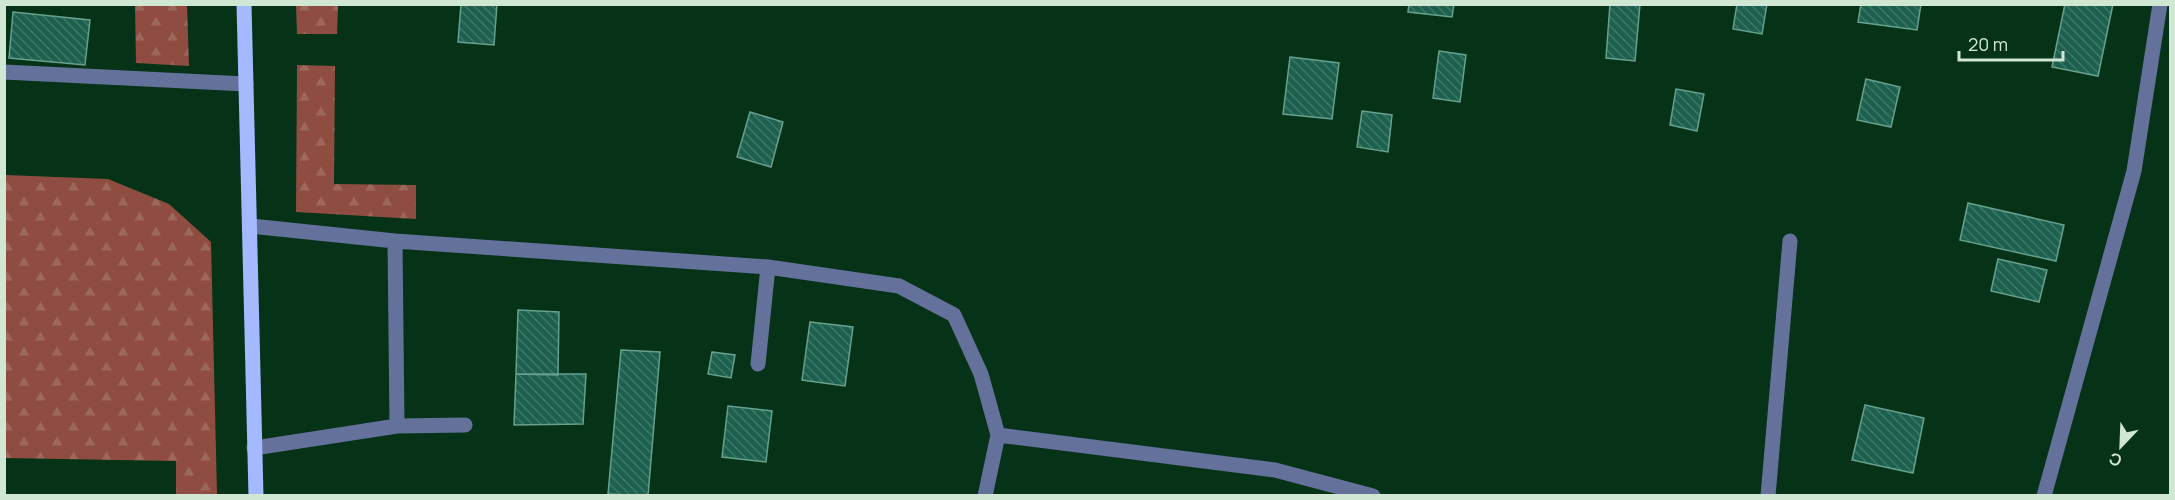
<svg xmlns="http://www.w3.org/2000/svg" width="2175" height="500" font-family="Manrope,sans-serif">
	<defs>
		<pattern id="forest-firs" width="22" height="20" patternUnits="userSpaceOnUse" patternTransform="scale(1.5)"><rect width="22" height="20" fill="#8f4d41"/><path d="M5 1l3.5 6h-7zM16 11l3.5 6h-7z" fill="#9e675c"/></pattern>
		<pattern id="building-back-hatch" width="6" height="6" patternUnits="userSpaceOnUse" patternTransform="scale(1.5)"><rect width="6" height="6" fill="#1d604d"/><path d="M-1 5l2 2M0 0l6 6M5-1l2 2" fill="none" stroke="#3d7766"/></pattern>
	</defs>
	<rect width="100%" height="100%" fill="#063317"/>
	<path fill="url(#forest-firs)" d="M135,5H187L189,66L136,63Z
		M296,5H338L337,34H297Z
		M297,65L335,66L334,184L416,185V219L296,212Z
		M5,175L108,179L169,204L211,242L217,495H176V461L5,458Z"/>
	<path fill="url(#building-back-hatch)" stroke="#66a18e" stroke-width="1.5" d="M461,4H497L494,45L458,42Z
		M1409,4H1454L1452,17L1408,12Z
		M1610,4H1640L1635,61L1606,58Z
		M1737,4H1767L1762,34L1733,29Z
		M1861,4H1921L1917,30L1858,22Z
		M2065,4H2113L2098,76L2052,67Z
		M13,12L90,20L85,65L9,58Z
		M1439,51L1466,55L1460,102L1433,98Z
		M1290,57L1339,63L1332,119L1283,114Z
		M1866,79L1900,87L1891,127L1857,120Z
		M1676,89L1704,94L1697,131L1670,125Z
		M1362,111L1392,115L1388,152L1357,147Z
		M750,112L783,122L771,167L737,157Z
		M1968,203L2064,225L2056,261L1960,240Z
		M1998,259L2047,270L2039,302L1991,291Z
		M518,310L559,312L558,375L516,374Z
		M810,322L853,327L845,386L802,380Z
		M621,350L660,352L648,496L608,494Z
		M712,352L735,355L731,378L708,374Z
		M516,374H586L583,424L514,425Z
		M1865,405L1924,418L1913,473L1852,460Z
		M728,406L772,411L766,462L722,457Z"/>
	<g fill="none" stroke-linecap="round" stroke-linejoin="round">
		<path stroke="#64719b" stroke-width="15" d="M4,72L246,84
			M250,226L395,241L397,426
			M395,241L768,267L899,286L954,315L981,374L998,435L985,496
			M758,364L768,267
			M998,435L1275,470L1373,496
			M254,448L397,426L465,425
			M1768,496L1790,241
			M2044,496L2134,171L2160,4"/>
		<path stroke="#a4b9ff" stroke-width="15" d="M244,4L256,496"/>
	</g>
	<rect width="2175" height="500" fill="none" stroke="#d0e7d4" stroke-width="12"/>
	<g transform="translate(2121 446) rotate(203)" stroke="#063317" stroke-width="4.5" paint-order="stroke">
	<path d="M0-4.5L10 22L0 15L-10 22Z" fill="#d0e7d4"/>
	<text y="-9" font-size="16" font-weight="bold" text-anchor="middle" fill="#d0e7d4">С</text>
	</g>
	<path d="M1959 51v9h104v-9" fill="none" stroke="#d0e7d4" stroke-width="3"/>
	<text x="1968" y="51" font-size="18" fill="#d0e7d4" stroke="#063317" stroke-width="4.5" paint-order="stroke">20 m</text>
</svg>
